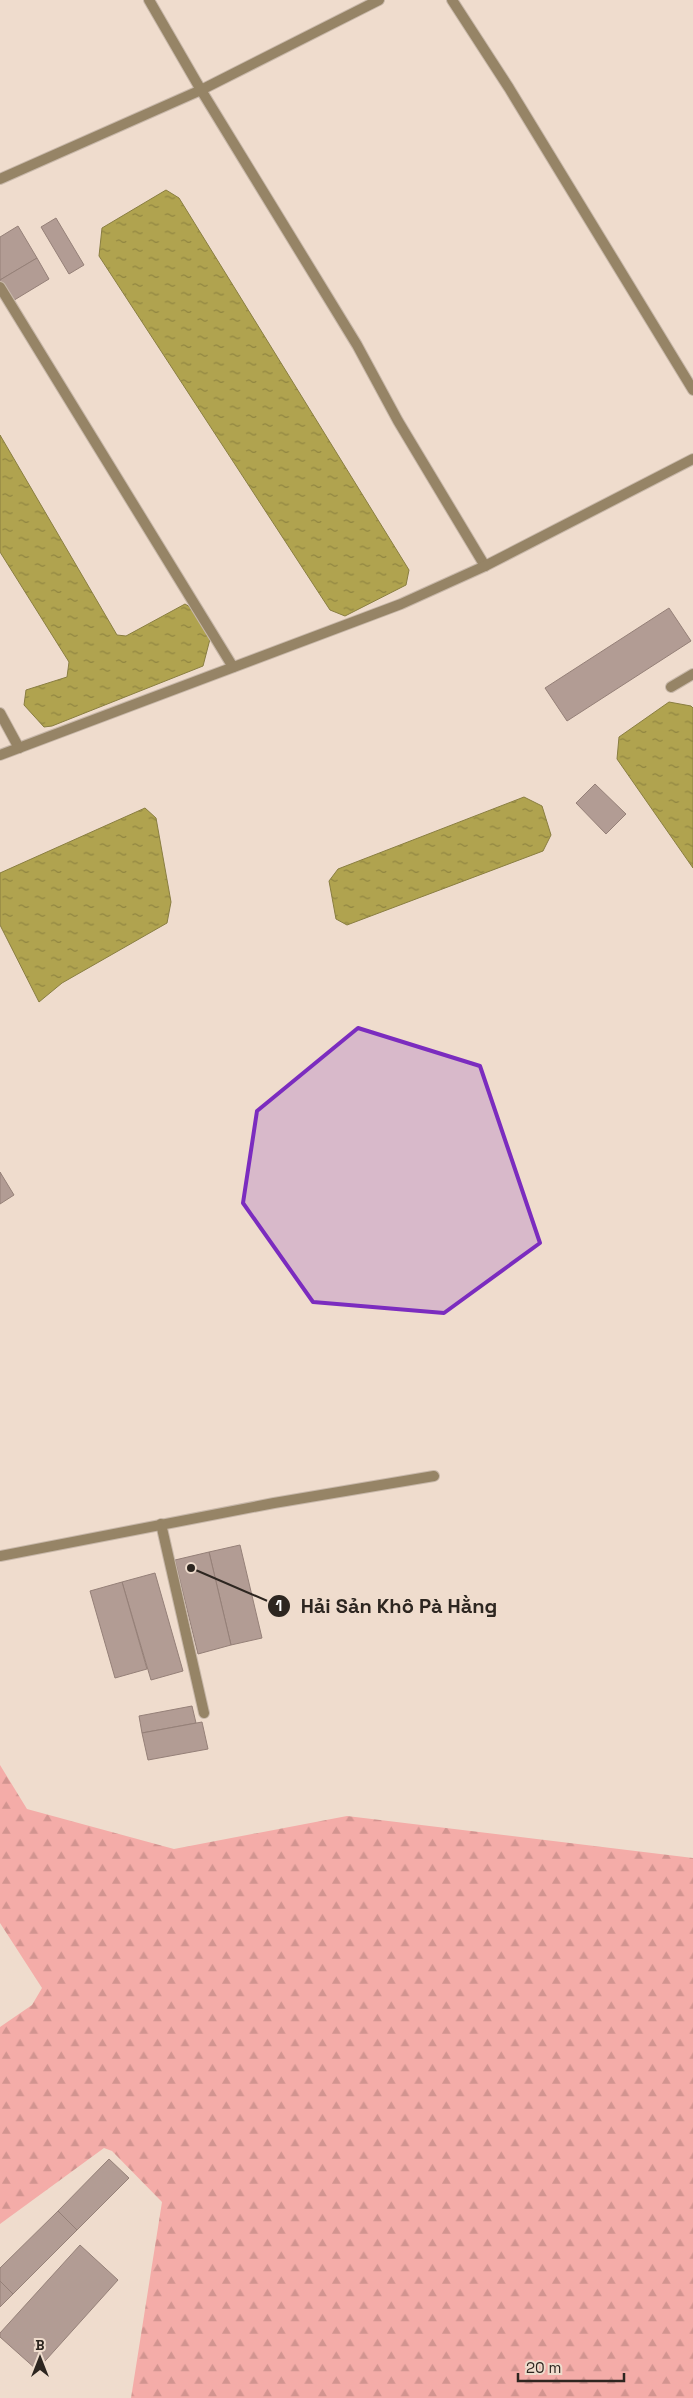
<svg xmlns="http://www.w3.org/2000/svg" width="693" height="2398" viewBox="0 0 693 2398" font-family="'Space Grotesk',sans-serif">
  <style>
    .forest { fill: url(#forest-firs) }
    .water { fill: url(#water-ripples); stroke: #897e41 }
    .building { fill: #b29c94; stroke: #958078 }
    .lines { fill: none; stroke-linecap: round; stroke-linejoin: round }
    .service-casing { stroke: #c8b8aa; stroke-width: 12 }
    .minor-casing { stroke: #c8b8aa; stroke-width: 12 }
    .service { stroke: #968466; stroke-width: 10 }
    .minor { stroke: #968466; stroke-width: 10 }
    .marked { fill: #7b2cbf; fill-opacity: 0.2; stroke: #7b2cbf; stroke-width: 4; stroke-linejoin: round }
    .leader { fill: none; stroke: #2d2620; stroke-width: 2 }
    .callout-dot { fill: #2d2620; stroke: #efdccd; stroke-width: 2 }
    .mark-label { font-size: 15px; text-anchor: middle; font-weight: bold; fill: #fff }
    .callout-label { font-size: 20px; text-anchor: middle; font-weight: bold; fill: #2d2620; stroke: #efdccd; stroke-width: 5; stroke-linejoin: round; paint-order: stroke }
  </style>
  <defs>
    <pattern id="forest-firs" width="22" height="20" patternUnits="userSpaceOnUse" patternTransform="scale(1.25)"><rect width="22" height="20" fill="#f4aca8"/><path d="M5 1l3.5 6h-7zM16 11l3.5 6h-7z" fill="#d29490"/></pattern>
    <pattern id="water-ripples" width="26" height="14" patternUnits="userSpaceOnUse" patternTransform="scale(1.25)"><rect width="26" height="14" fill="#b0a34f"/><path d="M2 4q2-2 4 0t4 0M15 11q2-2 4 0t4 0" fill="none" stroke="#908541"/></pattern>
  </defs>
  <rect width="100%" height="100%" fill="#efdccd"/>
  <!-- forest -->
  <path class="forest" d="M0 1765 27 1809 174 1849 347 1816 693 1858V2398H131L162 2202 112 2151 104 2148 0 2224V2027L32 2005 42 1988 0 1923Z"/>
  <!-- water -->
  <g class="water">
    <path d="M166 190 179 198 409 570 406 585 345 616 330 610 99 256 102 228Z"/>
    <path d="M0 435 117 635 126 636 185 604 190 607 210 639 203 666 52 726 44 727 24 705 26 690 67 677 69 662 0 552Z"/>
    <path d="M669 702 691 706 693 708V868L617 759 619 737Z"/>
    <path d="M524 797 542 806 551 835 543 851 347 925 336 919 329 881 338 869Z"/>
    <path d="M145 808 156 818 171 902 167 923 62 983 39 1002 0 925V873Z"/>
  </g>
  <!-- building -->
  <g class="building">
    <path d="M56 218 84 265 69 274 41 227Z"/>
    <path d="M18 226 37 258 0 280V237Z"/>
    <path d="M37 258 49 279 11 302 0 284V280Z"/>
    <path d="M669 608 691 641 567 721 545 688Z"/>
    <path d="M595 784 626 814 606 834 576 803Z"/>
    <path d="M0 1172 14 1195 0 1204Z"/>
    <path d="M240 1545 262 1638 231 1645 209 1552Z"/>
    <path d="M209 1552 231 1645 198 1654 175 1560Z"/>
    <path d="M155 1573 183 1671 151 1680 122 1582Z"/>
    <path d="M122 1582 147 1669 115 1678 90 1591Z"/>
    <path d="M192 1706 196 1723 142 1733 139 1716Z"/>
    <path d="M202 1722 208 1749 148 1760 142 1733Z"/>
    <path d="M109 2159 129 2178 77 2230 58 2211Z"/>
    <path d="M58 2211 77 2230 13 2294 0 2281V2268Z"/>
    <path d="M80 2245 118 2280 37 2370 0 2337V2333Z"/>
    <path d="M0 2281 13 2294 0 2307Z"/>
  </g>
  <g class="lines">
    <defs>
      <path id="service" d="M161 1524 204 1713"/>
      <g id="minor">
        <path d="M149 0 201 90 357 345 398 421 485 566"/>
        <path d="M452 0 509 88 693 390"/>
        <path d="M0 179 201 90 379 0"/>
        <path d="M0 287 233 667"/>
        <path d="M671 687 693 674"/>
        <path d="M0 713 19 748"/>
        <path d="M0 755 401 604 485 566 693 459"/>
        <path d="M0 1556 274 1503 434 1476"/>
      </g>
    </defs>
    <!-- service casing -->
    <use href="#service" class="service-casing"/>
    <!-- minor casing -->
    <use href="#minor" class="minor-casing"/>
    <!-- service -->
    <use href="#service" class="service"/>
    <!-- minor -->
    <use href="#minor" class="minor"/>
  </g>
  <!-- marked area -->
  <path class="marked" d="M358 1028 480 1066 540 1243 444 1313 313 1302 243 1203 257 1111Z"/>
  <!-- callouts -->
  <path class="leader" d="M191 1568L279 1606"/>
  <g class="callout-dot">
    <circle cx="191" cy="1568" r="5"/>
    <circle cx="279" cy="1606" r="12"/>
  </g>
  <g class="mark-label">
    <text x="279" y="1611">1</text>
  </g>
  <g class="callout-label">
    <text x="399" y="1613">Hải Sản Khô Pà Hằng</text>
  </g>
  <!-- north arrow -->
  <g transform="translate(40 2358)" stroke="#efdccd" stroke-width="4" paint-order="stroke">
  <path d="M0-4L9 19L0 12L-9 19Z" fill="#2d2620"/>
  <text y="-8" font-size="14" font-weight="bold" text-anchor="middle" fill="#2d2620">B</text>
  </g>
  <!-- scale -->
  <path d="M518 2373v8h106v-8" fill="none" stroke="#2d2620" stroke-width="2.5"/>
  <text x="526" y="2373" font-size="15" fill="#2d2620" stroke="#efdccd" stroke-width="4" paint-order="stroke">20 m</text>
</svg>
